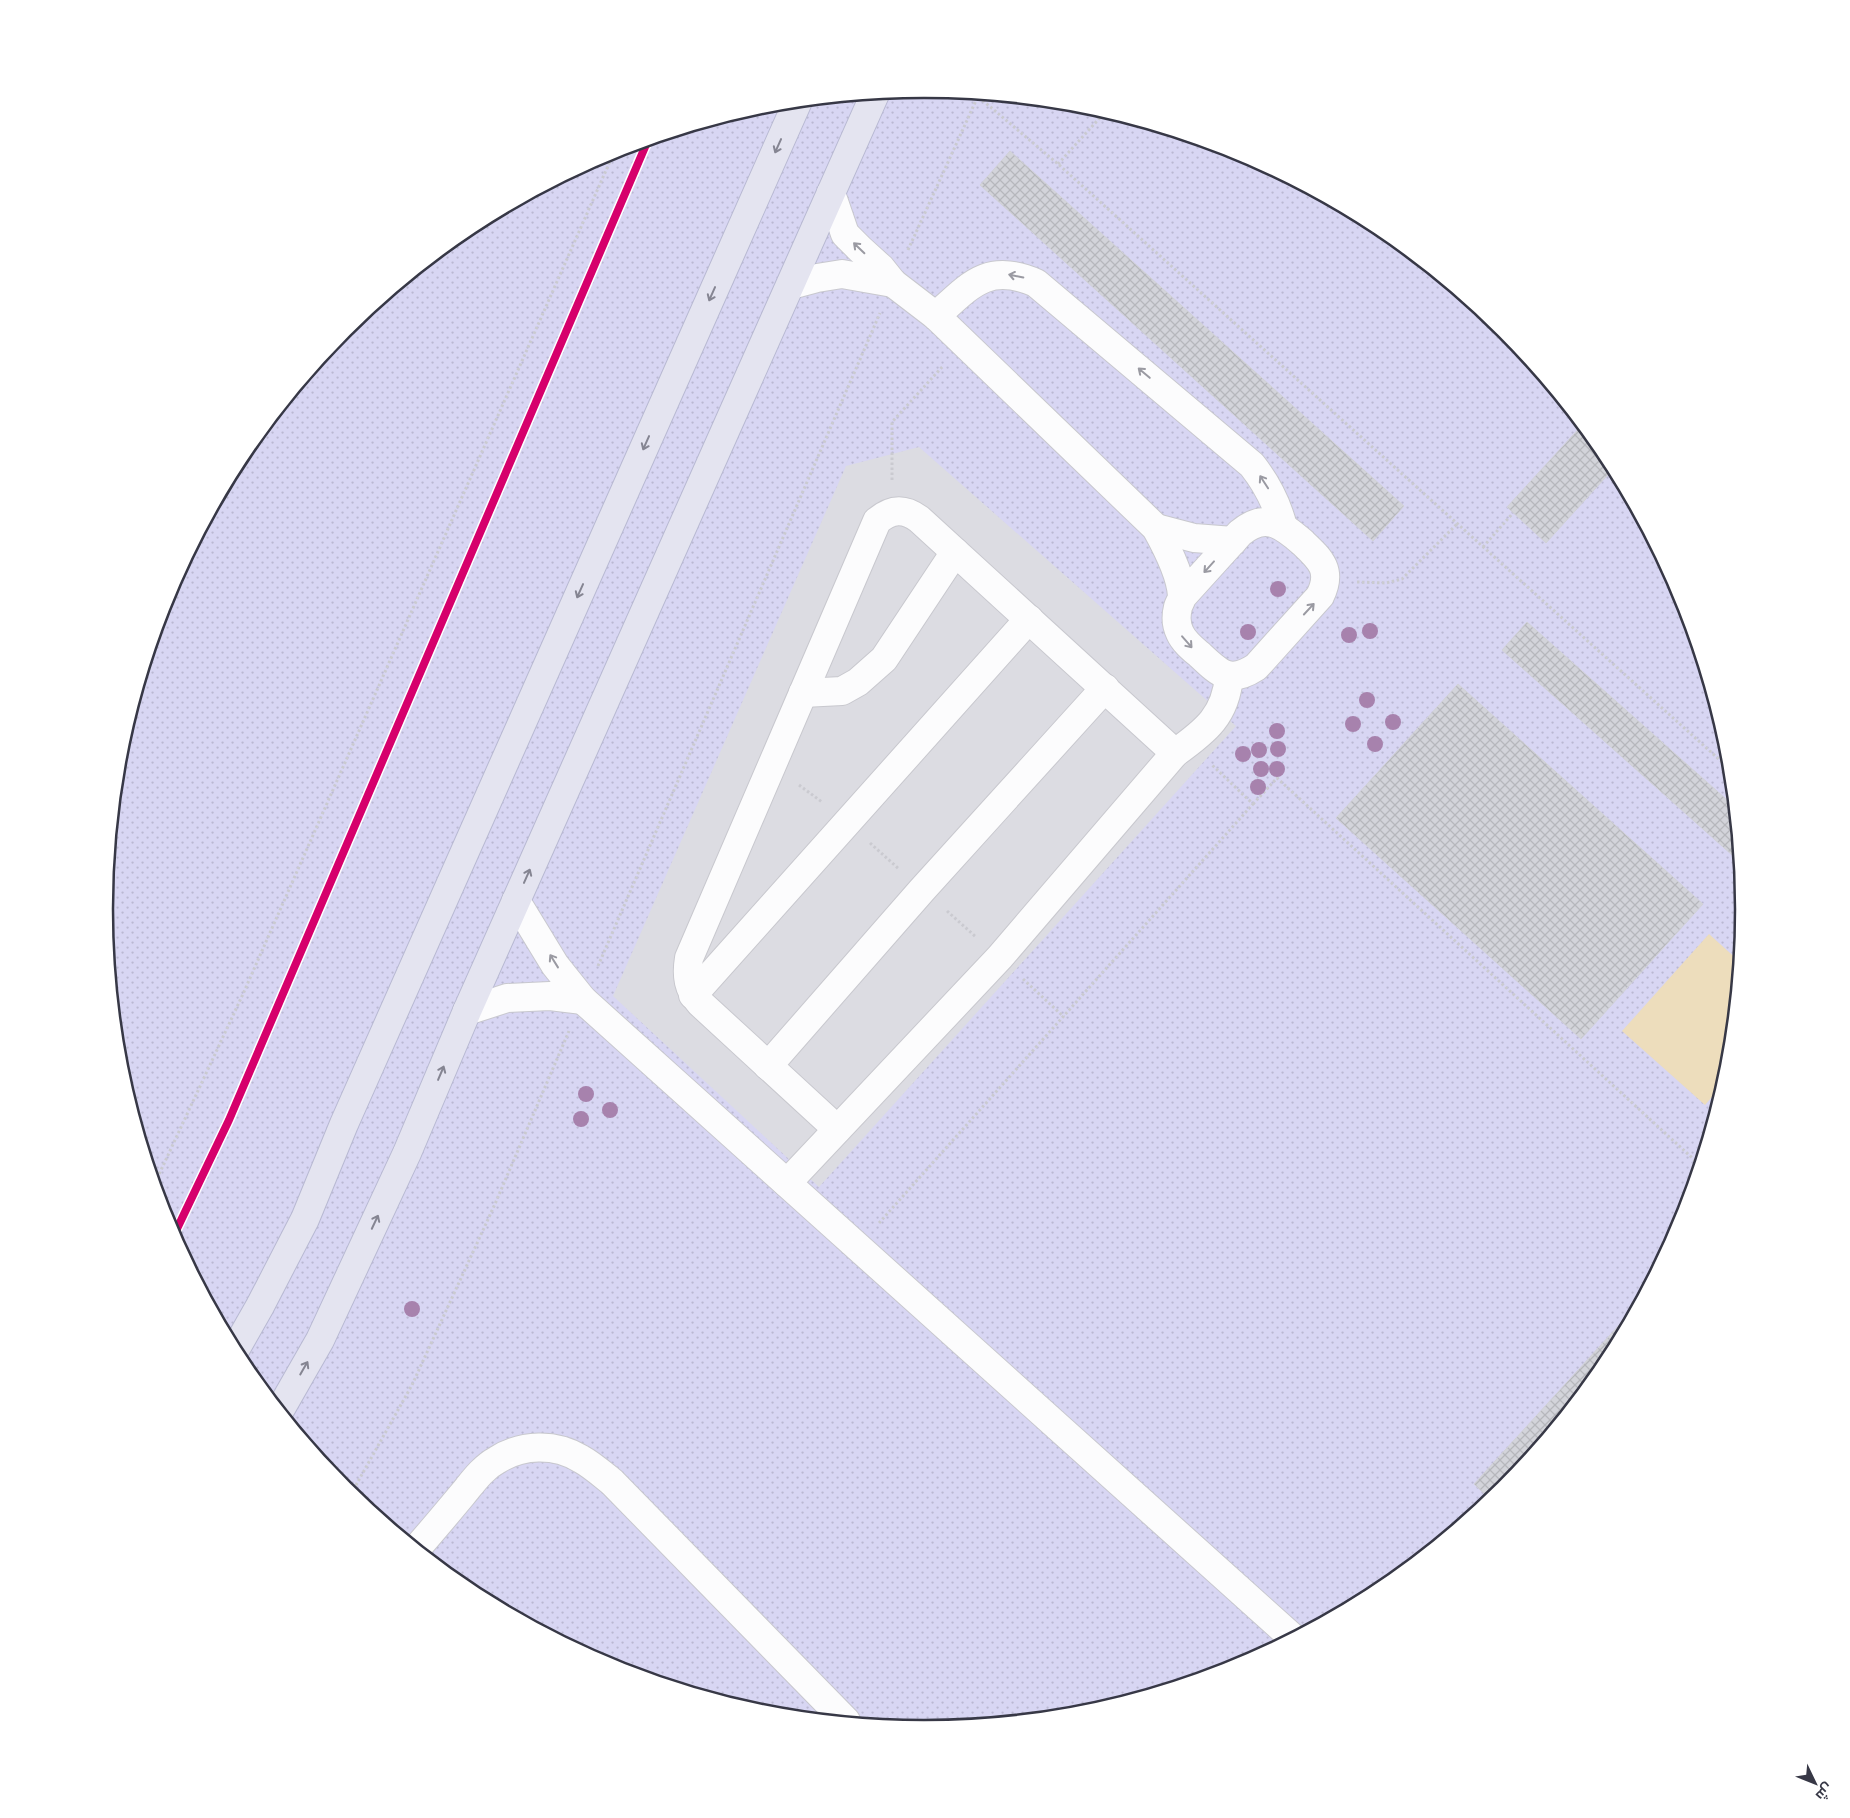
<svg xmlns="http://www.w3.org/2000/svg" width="1850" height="1818" viewBox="0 0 1850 1818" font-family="Figtree,Cairo,sans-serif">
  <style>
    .sand { fill: url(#sand-dots) }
    .parking { fill: #dcdce2 }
    .water { fill: #edddbc }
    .building { fill: url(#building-cross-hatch); stroke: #d1d1d8 }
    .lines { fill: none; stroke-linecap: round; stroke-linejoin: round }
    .minor-casing { stroke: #c8c8ce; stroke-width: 30 }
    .major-casing { stroke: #b8b9d2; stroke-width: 30 }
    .path { stroke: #cacad0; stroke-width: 3; stroke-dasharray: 2.5 2.5; stroke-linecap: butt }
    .minor { stroke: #fcfcfd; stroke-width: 28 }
    .major { stroke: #e4e4f0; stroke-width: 28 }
    .cycleway-casing { stroke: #fff; stroke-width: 11 }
    .cycleway { stroke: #d6006c; stroke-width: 8 }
    .tree { fill: #a782ad }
    .oneway { stroke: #858592 }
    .oneway2 { stroke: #9a9aa2 }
    .rim { fill: none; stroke: #373846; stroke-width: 2.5 }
  </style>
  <defs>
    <pattern id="sand-dots" width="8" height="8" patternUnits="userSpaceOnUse" patternTransform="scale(1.25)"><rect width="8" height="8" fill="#d8d6f3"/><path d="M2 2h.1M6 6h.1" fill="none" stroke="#bab8d2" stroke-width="1.8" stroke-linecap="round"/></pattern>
    <pattern id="building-cross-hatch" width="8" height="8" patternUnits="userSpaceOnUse" patternTransform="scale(1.25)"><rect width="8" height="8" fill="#d3d4da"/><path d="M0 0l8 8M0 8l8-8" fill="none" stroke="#b6b7bc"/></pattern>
  </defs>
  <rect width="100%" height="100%" fill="#ebebf0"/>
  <!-- sand -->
  <circle class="sand" cx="925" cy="909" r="818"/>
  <!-- parking -->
  <path class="parking" d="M919 447 1236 726 819 1187 613 996 846 466Z"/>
  <!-- water -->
  <path class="water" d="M1709 934 1740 962 1729 1069 1725 1082 1705 1105 1622 1031Z"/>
  <!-- building -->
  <g class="building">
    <path d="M1010 151 1404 506 1373 541 980 185Z"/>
    <path d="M1583 424 1607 454 1615 467 1546 543 1507 507Z"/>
    <path d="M1527 622 1735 807 1741 863 1502 650Z"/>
    <path d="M1458 684 1703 904 1581 1039 1336 818Z"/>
    <path d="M1641 1301 1607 1365 1505 1489 1491 1500 1474 1484Z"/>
  </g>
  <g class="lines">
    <defs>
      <g id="minor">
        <path d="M831 193 845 234 860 249 881 268 893 283 936 316 1156 528C1166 546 1181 576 1182 596 1182 600 1179 603 1178 607 1176 615 1176 625 1180 633 1184 642 1193 649 1200 655 1220 674 1230 684 1256 667L1320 596C1333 570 1320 559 1302 542 1281 524 1265 512 1240 533L1182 597"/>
        <path d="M791 285 817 278 842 274 893 283"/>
        <path d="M936 316C970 285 988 262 1036 283L1252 465C1267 484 1277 503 1283 527"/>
        <path d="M1156 528 1194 538 1233 541"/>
        <path d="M803 693 842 691 858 682 884 659 955 552"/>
        <path d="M516 901 555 965 583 1000 1293 1638"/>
        <path d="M693 995 1029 619"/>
        <path d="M467 1011 507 998 550 996 583 1000"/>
        <path d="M768 1066 922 890 1105 688"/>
        <path d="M837 1129 700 1003C688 989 686 976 689 958L877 521C891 509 904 508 919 519L1175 753"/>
        <path d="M787 1183 1000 957 1175 753C1206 731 1226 715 1229 676"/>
        <path d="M417 1548C432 1531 447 1513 462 1495 472 1483 482 1468 497 1460 522 1444 555 1443 581 1459 592 1465 602 1474 612 1482L846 1721"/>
      </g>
      <g id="major">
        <path d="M235 1350 260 1306 305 1219 344 1124 798 101"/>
        <path d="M280 1410 320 1340 407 1153 467 1011 875 94"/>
      </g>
    </defs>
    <!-- minor casing -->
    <use href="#minor" class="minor-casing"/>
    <!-- major casing -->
    <use href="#major" class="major-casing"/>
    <!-- path -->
    <g class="path">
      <path d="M975 94 1058 164 1732 771"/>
      <path d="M1058 164 1106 111"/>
      <path d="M908 250 979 94"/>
      <path d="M892 480V422L943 366"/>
      <path d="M1483 547 1513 513"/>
      <path d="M1357 582 1386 583 1402 579 1457 524"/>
      <path d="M799 785 822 802"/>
      <path d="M1253 804 1277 778 1700 1165"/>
      <path d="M870 843 899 869"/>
      <path d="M947 911 976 937"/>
      <path d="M598 966 880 313"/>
      <path d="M1023 979 1064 1017"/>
      <path d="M155 1183 243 994 615 150"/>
      <path d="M879 1223 1253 804 1212 765"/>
      <path d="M351 1494 412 1385 495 1204 569 1031"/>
    </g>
    <!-- minor -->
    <use href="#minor" class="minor"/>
    <!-- major -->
    <use href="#major" class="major"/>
    <defs>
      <path id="cycleway" d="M174 1235 229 1120 648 140"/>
    </defs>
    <!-- cycleway casing -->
    <use href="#cycleway" class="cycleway-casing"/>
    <!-- cycleway -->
    <use href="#cycleway" class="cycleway"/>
  </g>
  <!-- trees -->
  <g class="tree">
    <circle cx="1278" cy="589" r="8"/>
    <circle cx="1370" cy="631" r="8"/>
    <circle cx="1248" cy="632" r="8"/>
    <circle cx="1349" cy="635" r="8"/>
    <circle cx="1367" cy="700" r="8"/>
    <circle cx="1393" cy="722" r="8"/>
    <circle cx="1353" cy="724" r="8"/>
    <circle cx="1277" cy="731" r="8"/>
    <circle cx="1375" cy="744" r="8"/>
    <circle cx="1278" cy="749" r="8"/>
    <circle cx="1259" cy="750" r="8"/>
    <circle cx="1243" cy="754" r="8"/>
    <circle cx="1261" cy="769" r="8"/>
    <circle cx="1277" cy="769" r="8"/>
    <circle cx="1258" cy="787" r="8"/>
    <circle cx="586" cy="1094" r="8"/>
    <circle cx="610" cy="1110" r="8"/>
    <circle cx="581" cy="1119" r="8"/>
    <circle cx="412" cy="1309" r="8"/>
  </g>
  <!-- one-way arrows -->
  <defs><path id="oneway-shaft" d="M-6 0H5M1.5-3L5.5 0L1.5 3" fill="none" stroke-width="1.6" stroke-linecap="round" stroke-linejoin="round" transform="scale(1.25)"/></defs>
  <g class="oneway">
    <use href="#oneway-shaft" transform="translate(778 146) rotate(114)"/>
    <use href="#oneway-shaft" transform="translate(712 294) rotate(114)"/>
    <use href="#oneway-shaft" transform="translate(646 443) rotate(114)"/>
    <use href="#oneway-shaft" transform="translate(580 591) rotate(114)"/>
    <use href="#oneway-shaft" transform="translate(527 876) rotate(-66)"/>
    <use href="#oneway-shaft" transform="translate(441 1073) rotate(-67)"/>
    <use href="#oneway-shaft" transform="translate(375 1222) rotate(-65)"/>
    <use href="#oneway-shaft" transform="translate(304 1368) rotate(-60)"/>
  </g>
  <g class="oneway2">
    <use href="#oneway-shaft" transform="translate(859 248) rotate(-136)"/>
    <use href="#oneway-shaft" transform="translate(1016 276) rotate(-168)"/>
    <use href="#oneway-shaft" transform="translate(1144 373) rotate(-140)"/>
    <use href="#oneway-shaft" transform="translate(1264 482) rotate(-123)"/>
    <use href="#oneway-shaft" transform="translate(1209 567) rotate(132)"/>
    <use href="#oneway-shaft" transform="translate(1309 609) rotate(-47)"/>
    <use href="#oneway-shaft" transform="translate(1187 642) rotate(49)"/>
    <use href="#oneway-shaft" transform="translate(554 961) rotate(-122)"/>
  </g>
  <!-- crop -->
  <path d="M0 0H1850V1818H0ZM113 909a811 811 0 1 1 1622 0a811 811 0 1 1-1622 0Z" fill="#fff" fill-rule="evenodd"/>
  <path class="rim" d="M113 909a811 811 0 1 1 1622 0a811 811 0 1 1-1622 0Z"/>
  <!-- north arrow -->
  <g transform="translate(1815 1783) rotate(133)" stroke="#ffffff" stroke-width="4" paint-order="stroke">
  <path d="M0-4L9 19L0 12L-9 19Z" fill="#373846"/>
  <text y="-8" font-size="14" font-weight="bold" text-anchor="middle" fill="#373846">ش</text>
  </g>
</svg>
